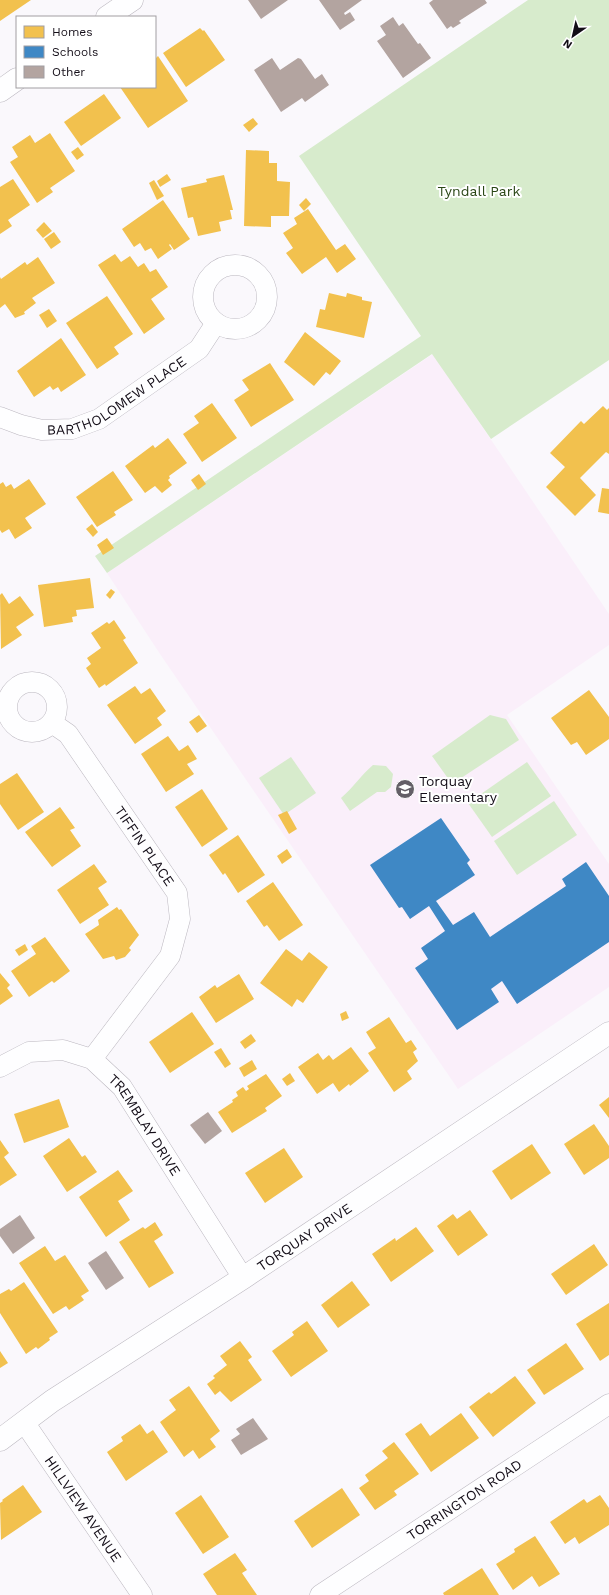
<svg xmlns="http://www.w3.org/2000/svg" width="609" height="1595" viewBox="0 0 609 1595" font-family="'Work Sans',sans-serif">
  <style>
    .education { fill: #faeffa }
    .green { fill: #d7ebcc }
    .homes { fill: #f2c14e }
    .schools { fill: #3f88c5 }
    .building { fill: #b3a4a0 }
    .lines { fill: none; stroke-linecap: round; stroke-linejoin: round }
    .minor-casing { stroke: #bcb8c0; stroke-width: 21 }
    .tertiary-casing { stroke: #bcb8c0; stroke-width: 23 }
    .minor { stroke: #fefeff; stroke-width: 20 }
    .tertiary { stroke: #fefeff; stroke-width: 22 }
    .labels { text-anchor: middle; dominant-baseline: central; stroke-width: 4; stroke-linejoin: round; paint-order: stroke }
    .park-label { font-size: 14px; fill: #2a4616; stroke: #fff }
    .street-label { font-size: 14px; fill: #130d17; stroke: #fff }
    .poi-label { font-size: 14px; fill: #130d17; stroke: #fff; text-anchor: start }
  </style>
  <rect width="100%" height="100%" fill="#faf8fc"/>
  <!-- education -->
  <path class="education" d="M433 354 609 614V645L507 715 609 864V987L458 1089 160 654 107 573Z"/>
  <!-- green -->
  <g class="green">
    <path d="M528 0H609V360L491 439 432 354 107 573 95 556 421 336 299 156Z"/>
    <path d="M490 715 506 719 519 740 452 784 432 756Z"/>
    <path d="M291 757 316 793 284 815 259 778Z"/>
    <path d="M527 762 551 796 492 837 468 803Z"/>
    <path d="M373 765 386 766 393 774 391 787 385 792H377L350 811 341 798C353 788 361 775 373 765Z"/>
    <path d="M554 801 577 835 517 875 494 841Z"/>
  </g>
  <!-- homes -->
  <g class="homes">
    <path d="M0 0H31L0 21Z"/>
    <path d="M200 28 203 31 204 30 225 60 186 87 163 53Z"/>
    <path d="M158 56 188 101 148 128 120 87H155V59Z"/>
    <path d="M104 94 121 118 81 146 64 122Z"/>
    <path d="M253 118 258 124 249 132 243 125Z"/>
    <path d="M50 133 75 171 50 188 53 192 37 203 10 162 18 157 12 147 30 135 35 143Z"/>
    <path d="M78 147 84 155 77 160 71 152Z"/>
    <path d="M246 150 269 151V163H277V181L290 182 289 216H271V227L244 226Z"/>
    <path d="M167 174 171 180 160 187 157 181Z"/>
    <path d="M224 175 233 210H230L232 219 219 222 221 231 198 236 193 217 188 218 181 188 207 182 206 179Z"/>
    <path d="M13 179 30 205 8 220 12 226 0 234V187Z"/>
    <path d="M154 180 164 196 157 200 149 183Z"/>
    <path d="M306 198 311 204 304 211 299 205Z"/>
    <path d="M163 200 190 239 174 250 170 244 169 245 172 249 158 259 151 248 145 251 140 243 134 247 122 229Z"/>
    <path d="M308 209 336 250 345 244 356 259 337 273 326 257 302 274 286 253 293 248 283 233 297 224 294 218Z"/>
    <path d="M44 222 52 231 43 238 36 230Z"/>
    <path d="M54 232 61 242 51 249 44 239Z"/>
    <path d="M115 254 121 262 130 256 138 267 144 263 150 272 156 269 168 287 151 299 165 319 144 334 98 265Z"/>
    <path d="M38 257 55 283 32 298 36 303 24 312 25 314 15 318 5 304 0 308V277L1 279 25 262 27 265Z"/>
    <path d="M329 293 346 297 347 293 362 297V300L372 302 364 338 316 327 320 309 325 310Z"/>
    <path d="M107 296 133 334 114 347 119 354 97 369 66 323Z"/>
    <path d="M49 309 57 321 47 328 39 315Z"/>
    <path d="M305 332 341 361 330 375 326 372 314 386 284 362Z"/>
    <path d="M61 338 86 375 61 392 58 387 53 390 50 386 34 397 17 371Z"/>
    <path d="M270 363 294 400 251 427 234 400 249 390 242 380Z"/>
    <path d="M212 403 237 438 202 462 183 434 199 423 194 416Z"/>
    <path d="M603 406 607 410 609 408V454L606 452 580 478 596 495 575 516 546 487 565 467 550 453 581 421 584 424Z"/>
    <path d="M168 438 187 463 169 476 170 478 168 480 172 485 162 493 155 486 145 493 125 466 153 445 155 448Z"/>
    <path d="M113 471 133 500 114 512 116 515 97 527 76 497Z"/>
    <path d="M199 474 206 484 198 490 191 480Z"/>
    <path d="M29 479 46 504 25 518 32 528 15 539 9 529 2 533 0 530V484L3 482 6 487 11 484 14 489Z"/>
    <path d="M602 488 609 489V514L598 512Z"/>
    <path d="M92 524 98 532 93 537 86 529Z"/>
    <path d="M107 538 114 548 103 555 97 545Z"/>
    <path d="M90 578 94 608 76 610 77 616 72 617 73 622 44 627 38 585Z"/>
    <path d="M111 589 115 592 110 599 106 595Z"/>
    <path d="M2 593 9 604 20 596 34 615 16 627 22 635 1 649 0 595Z"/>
    <path d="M114 620 126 638 123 640 138 663 106 686 105 684 99 688 86 668 91 664 87 658 101 648 91 633 107 622 109 624Z"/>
    <path d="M135 686 141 694 150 688 166 711 157 718 162 725 135 744 107 705Z"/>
    <path d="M589 690 609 717V739L586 755 577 742 571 745 551 718Z"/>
    <path d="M199 715 207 726 197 733 189 722Z"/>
    <path d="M168 736 179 751 188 745 197 759 187 764 194 774 166 792 141 754Z"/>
    <path d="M17 773 44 812 18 830 0 804V784Z"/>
    <path d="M202 789 228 829 202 847 175 807Z"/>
    <path d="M60 807 75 828 70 830 81 846 52 867 25 832Z"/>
    <path d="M287 811 297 829 289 834 278 815Z"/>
    <path d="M238 835 265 875 238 893 225 873 223 875 209 855Z"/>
    <path d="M287 849 292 857 282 864 277 856Z"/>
    <path d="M94 864 107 882 98 888 109 905 80 924 57 890Z"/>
    <path d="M273 882 303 925 279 941 267 925 264 927 246 901Z"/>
    <path d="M117 907 119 910 121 909 139 935 129 948 131 950 125 957 116 960 114 956 103 959 85 934 99 925 98 920Z"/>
    <path d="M45 937 70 971 54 983 52 981 29 997 11 971 36 954 31 946Z"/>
    <path d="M25 944 28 950 19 956 15 950Z"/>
    <path d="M286 949 302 961 309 952 328 967 303 1003 297 999 292 1007 260 983Z"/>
    <path d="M0 973 10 985 7 988 13 996 0 1005Z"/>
    <path d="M239 974 254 999 216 1023 199 997 215 985 217 988Z"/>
    <path d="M346 1011 349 1018 342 1021 340 1014Z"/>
    <path d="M192 1012 214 1044 170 1073 149 1042Z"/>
    <path d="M389 1017 406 1043 411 1040 417 1049 413 1052 418 1061 407 1071 412 1079 394 1092 368 1053 376 1048 366 1032Z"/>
    <path d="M251 1034 256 1041 245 1049 240 1042Z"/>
    <path d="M351 1047 369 1071 350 1086 349 1084 339 1092 333 1083 317 1094 298 1067 318 1053 323 1060 329 1055 333 1060Z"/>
    <path d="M221 1048 231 1064 225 1068 214 1052Z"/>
    <path d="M252 1060 257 1069 244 1077 239 1068Z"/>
    <path d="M290 1073 295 1081 287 1086 282 1079Z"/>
    <path d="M266 1074 282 1096 265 1108 267 1111 232 1133 218 1112 233 1102 232 1100 238 1096 236 1092 243 1087 246 1091 249 1089 247 1086Z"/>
    <path d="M609 1097V1118L599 1105Z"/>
    <path d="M59 1099 69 1127 24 1143 14 1114Z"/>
    <path d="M594 1124 609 1146V1158L584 1175 564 1144Z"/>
    <path d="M69 1138 82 1157 85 1155 97 1172 67 1192 43 1156Z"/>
    <path d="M0 1140 9 1153 4 1157 17 1175 0 1186Z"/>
    <path d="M532 1144 551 1173 511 1200 492 1171Z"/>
    <path d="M284 1148 303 1177 265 1203 245 1173Z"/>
    <path d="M118 1170 133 1191 118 1201 130 1220 106 1237 79 1197Z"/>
    <path d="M470 1210 488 1235 458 1256 437 1226 453 1214 457 1219Z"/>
    <path d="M155 1222 163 1235 154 1241 174 1273 149 1288 119 1242 143 1227 145 1229Z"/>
    <path d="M416 1227 434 1251 391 1282 372 1254 395 1238 396 1241Z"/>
    <path d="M594 1244 608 1265 566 1295 551 1274Z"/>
    <path d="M45 1246 55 1261 65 1255 89 1291 81 1296 84 1300 69 1310 66 1306 53 1314 19 1263Z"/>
    <path d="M352 1281 370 1305 338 1328 321 1305Z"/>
    <path d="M24 1282 58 1332 49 1338 50 1340 38 1349 36 1347 26 1354 0 1313V1294L9 1289 11 1291Z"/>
    <path d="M609 1303V1355L600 1361 576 1324Z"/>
    <path d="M307 1321 328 1351 291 1377 272 1351 294 1335 292 1332Z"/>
    <path d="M240 1341 252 1357 248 1360 262 1380 231 1402 220 1391 215 1395 207 1384 215 1378 213 1376 227 1365 220 1356Z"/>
    <path d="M566 1343 584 1369 544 1395 527 1370Z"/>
    <path d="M0 1351 8 1363 0 1368Z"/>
    <path d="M515 1376 536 1403 493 1437 469 1407 489 1392 491 1394Z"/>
    <path d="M189 1386 220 1431 210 1439 216 1447 199 1459 193 1450 184 1457 160 1422 176 1410 169 1400Z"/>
    <path d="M461 1413 479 1438 431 1472 405 1434 421 1423 430 1436Z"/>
    <path d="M140 1424 147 1434 153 1430 168 1452 126 1481 107 1452 123 1441 121 1437Z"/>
    <path d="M394 1442 419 1474 394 1491 397 1495 375 1510 359 1488 369 1481 365 1475 388 1458 382 1451Z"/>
    <path d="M23 1485 42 1512 1 1540 0 1503 3 1501 2 1500Z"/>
    <path d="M342 1488 360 1515 312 1548 294 1521Z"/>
    <path d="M201 1495 229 1537 203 1554 175 1513Z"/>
    <path d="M600 1495 609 1508V1525L579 1544 575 1537 565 1544 550 1522 584 1499 587 1503Z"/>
    <path d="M535 1536 560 1574 539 1587 532 1576 513 1590 496 1564 515 1552 514 1549Z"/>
    <path d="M235 1553 247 1570 242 1573 257 1595H217L203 1574Z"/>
    <path d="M482 1568 499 1595H444L443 1593Z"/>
  </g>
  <!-- schools -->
  <path class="schools" d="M441 818 470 860 467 863 475 875 436 901 453 925 474 912 490 937 566 886 562 879 586 862 609 896V942L517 1004 502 981 491 989 499 1002 457 1030 415 968 428 959 421 948 445 931 429 906 410 919 402 907 399 908 370 865Z"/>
  <!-- building -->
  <g class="building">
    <path d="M248 0H288L261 19Z"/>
    <path d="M319 0H362L344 13 345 15 350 12 355 20 340 30Z"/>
    <path d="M433 0H485L487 3 459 21 461 23 453 28 451 26 447 29 429 3Z"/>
    <path d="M393 17 399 26 403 23 418 44 420 43 431 58 403 78 377 41 386 35 380 26Z"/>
    <path d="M272 58 280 70 298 58 301 59 315 79 322 74 329 85 305 102 302 98 281 112 254 70Z"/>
    <path d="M208 1112 222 1131 205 1144 190 1125Z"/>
    <path d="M20 1215 35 1238 13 1254 0 1236V1229Z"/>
    <path d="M106 1251 124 1278 106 1290 88 1263Z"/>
    <path d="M253 1418 268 1439 241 1455 231 1440 240 1434 236 1429Z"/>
  </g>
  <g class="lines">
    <defs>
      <g id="minor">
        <circle cx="235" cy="297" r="32"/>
        <path id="s1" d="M0 417 21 425 42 430 72 429 99 419 199 349 216 323"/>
        <circle cx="32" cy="707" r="25"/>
        <path id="s2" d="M52 723 68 734 177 893 180 919 170 956 92 1059"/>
        <path id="s3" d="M0 1067 29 1052 63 1050 92 1059 122 1087 243 1278"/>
        <path id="s4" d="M24 1422 142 1595"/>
        <path id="s5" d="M320 1595 609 1404"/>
      </g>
      <g id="tertiary">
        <path d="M107 17 132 0"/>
        <path d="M0 91 17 79"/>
        <path id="s6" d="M0 1440 52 1401 243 1278 609 1033"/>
      </g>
    </defs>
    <!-- minor casing -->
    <use href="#minor" class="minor-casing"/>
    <!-- tertiary casing -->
    <use href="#tertiary" class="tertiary-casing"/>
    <!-- minor -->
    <use href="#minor" class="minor"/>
    <!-- tertiary -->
    <use href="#tertiary" class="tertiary"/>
  </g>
  <!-- icons -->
  <defs>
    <symbol id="school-disc" viewBox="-11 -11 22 22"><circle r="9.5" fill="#645f67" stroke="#fff"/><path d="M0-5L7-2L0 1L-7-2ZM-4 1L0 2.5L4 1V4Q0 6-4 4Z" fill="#fff"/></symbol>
  </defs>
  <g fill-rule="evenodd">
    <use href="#school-disc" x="394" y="778" width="22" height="22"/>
  </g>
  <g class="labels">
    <!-- park labels -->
    <g class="park-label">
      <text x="479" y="191">Tyndall Park</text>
    </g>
    <!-- street labels -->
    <g class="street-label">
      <text stroke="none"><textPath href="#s1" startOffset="128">BARTHOLOMEW PLACE</textPath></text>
      <text stroke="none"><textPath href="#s2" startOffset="155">TIFFIN PLACE</textPath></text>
      <text stroke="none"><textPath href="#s3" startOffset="182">TREMBLAY DRIVE</textPath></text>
      <text stroke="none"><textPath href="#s6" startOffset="366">TORQUAY DRIVE</textPath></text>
      <text stroke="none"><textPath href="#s5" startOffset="173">TORRINGTON ROAD</textPath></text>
      <text stroke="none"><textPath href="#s4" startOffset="105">HILLVIEW AVENUE</textPath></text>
    </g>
    <!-- poi labels -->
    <g class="poi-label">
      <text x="419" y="781">Torquay<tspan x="419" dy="16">Elementary</tspan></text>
    </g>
  </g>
  <!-- legend -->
  <rect x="16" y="16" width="140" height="72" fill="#ffffff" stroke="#a19ea2"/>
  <rect x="24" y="26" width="20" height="12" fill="#f2c14e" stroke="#a19ea2"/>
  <text x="52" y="36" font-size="12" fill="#130d17">Homes</text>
  <rect x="24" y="46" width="20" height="12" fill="#3f88c5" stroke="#a19ea2"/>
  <text x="52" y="56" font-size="12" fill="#130d17">Schools</text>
  <rect x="24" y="66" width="20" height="12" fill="#b3a4a0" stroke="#a19ea2"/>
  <text x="52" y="76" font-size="12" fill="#130d17">Other</text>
  <!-- north arrow -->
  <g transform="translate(573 36) rotate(214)" stroke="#ffffff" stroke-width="3" paint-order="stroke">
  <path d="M0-3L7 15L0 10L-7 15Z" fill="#130d17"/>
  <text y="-6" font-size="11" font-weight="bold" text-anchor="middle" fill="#130d17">N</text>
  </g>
</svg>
